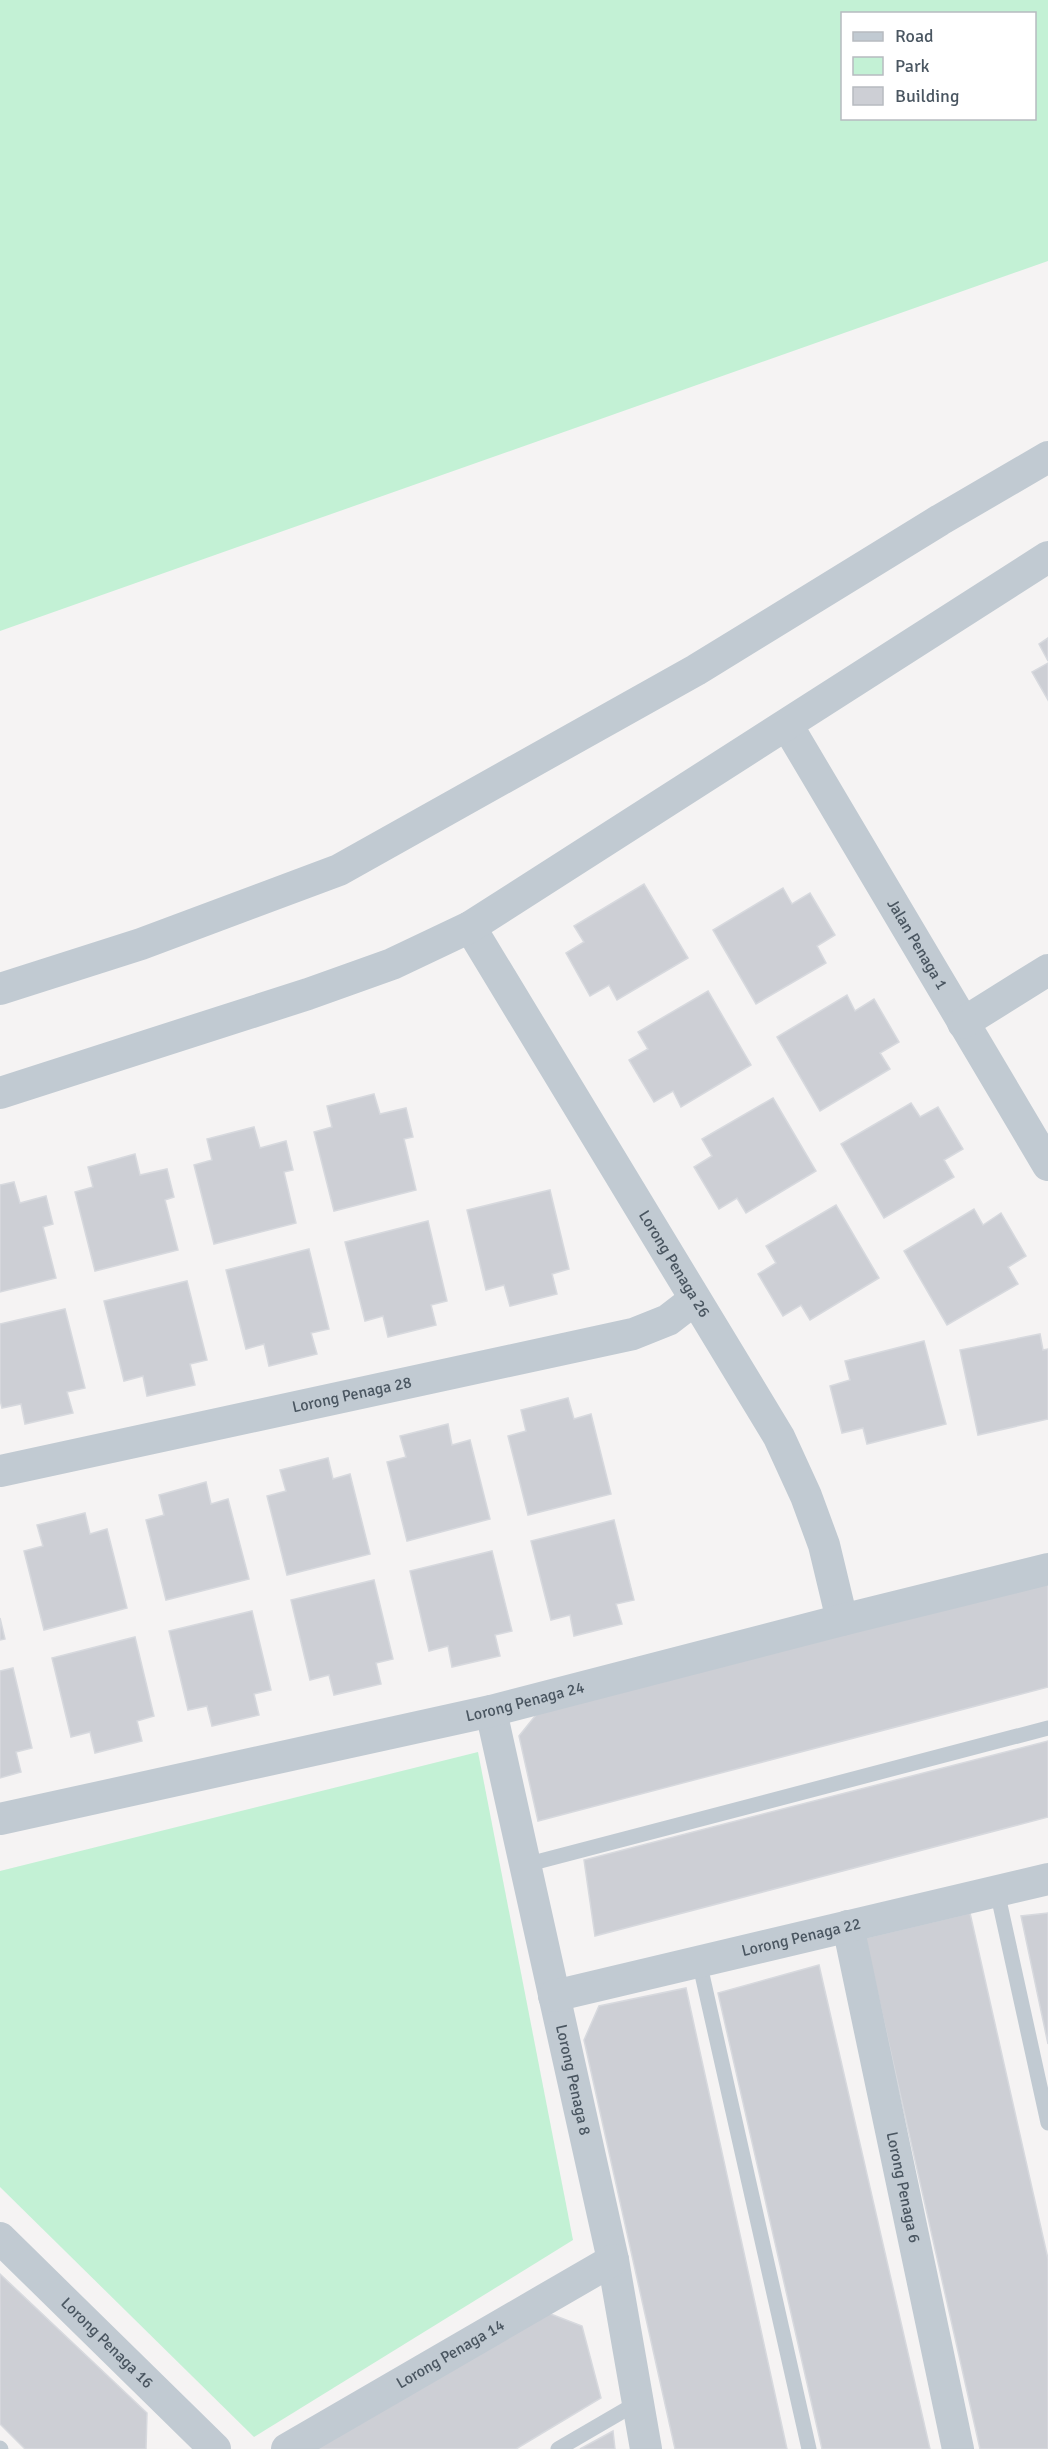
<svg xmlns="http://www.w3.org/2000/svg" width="1048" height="2449" viewBox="0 0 1048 2449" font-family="Signika,sans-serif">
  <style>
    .green { fill: #c3f1d5; fill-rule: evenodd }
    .building { fill: #cdcfd5; stroke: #d7d9de; stroke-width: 1.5 }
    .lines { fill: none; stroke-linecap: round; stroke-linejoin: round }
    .service { stroke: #c1cad2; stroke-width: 15 }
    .minor { stroke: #c1cad2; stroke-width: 32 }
    .labels { text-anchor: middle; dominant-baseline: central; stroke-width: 6; stroke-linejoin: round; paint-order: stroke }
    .street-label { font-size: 16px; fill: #4a5661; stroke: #fff }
  </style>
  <rect width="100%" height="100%" fill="#f5f3f3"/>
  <!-- green -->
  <g class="green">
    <path d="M0 0H1048V261L0 631ZM842 14H1034V118H842Z"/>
    <path d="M478 1752 573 2240 254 2437 0 2187V1871Z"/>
  </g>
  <!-- building -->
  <g class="building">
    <path d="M1048 638V661L1039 644Z"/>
    <path d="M1048 663V700L1032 672Z"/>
    <path d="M644 884 688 958 617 1000 609 985 590 996 566 953 584 942 574 926Z"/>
    <path d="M783 888 792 904 810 893 835 935 817 946 826 963 756 1004 713 930Z"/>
    <path d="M708 991 751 1065 681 1107 673 1091 654 1102 629 1060 648 1049 638 1032Z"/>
    <path d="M847 995 855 1011 874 999 899 1042 880 1053 890 1069 820 1111 777 1037Z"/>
    <path d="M374 1094 380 1114 406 1108 413 1137 404 1139 416 1190 334 1211 314 1132 332 1127 327 1106Z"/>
    <path d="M773 1098 816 1171 746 1213 737 1198 719 1209 694 1167 712 1156 702 1139Z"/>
    <path d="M911 1103 920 1117 938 1107 963 1149 944 1160 954 1177 884 1218 841 1144Z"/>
    <path d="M254 1127 260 1148 286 1141 293 1170 284 1172 296 1223 214 1244 194 1165 212 1160 207 1139Z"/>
    <path d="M135 1154 140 1175 167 1169 174 1197 165 1200 178 1250 95 1271 75 1192 93 1187 88 1167Z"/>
    <path d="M14 1182 20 1203 46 1196 53 1224 43 1227 56 1278 0 1292V1185Z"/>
    <path d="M550 1190 569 1269 552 1274 557 1294 510 1306 504 1285 486 1290 467 1210Z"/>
    <path d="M836 1205 879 1278 810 1320 801 1305 783 1316 758 1274 776 1263 766 1246Z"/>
    <path d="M974 1209 983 1225 1001 1213 1026 1256 1008 1267 1018 1284 947 1325 904 1251Z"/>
    <path d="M428 1221 447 1301 431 1305 436 1325 388 1337 383 1316 365 1321 345 1242Z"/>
    <path d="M309 1249 329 1329 311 1333 317 1354 269 1366 264 1344 246 1349 226 1270Z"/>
    <path d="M187 1281 207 1360 190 1364 195 1385 147 1396 143 1376 124 1381 104 1301Z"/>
    <path d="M65 1309 85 1388 67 1392 73 1413 25 1424 21 1404 2 1408 0 1400V1324Z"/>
    <path d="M1040 1334 1043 1350 1048 1349V1419L978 1435 960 1350Z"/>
    <path d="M924 1341 946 1424 867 1444 863 1428 842 1433 830 1386 850 1380 845 1361Z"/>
    <path d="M568 1398 574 1419 591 1414 611 1494 528 1515 508 1436 526 1431 521 1410Z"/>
    <path d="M448 1424 452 1445 470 1440 490 1519 407 1541 387 1462 406 1457 400 1436Z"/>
    <path d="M328 1458 333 1479 350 1474 370 1554 287 1575 267 1496 286 1491 280 1470Z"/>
    <path d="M206 1482 211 1504 228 1499 249 1579 166 1600 146 1520 164 1515 159 1495Z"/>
    <path d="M85 1513 90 1534 107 1529 127 1608 44 1630 24 1551 43 1546 37 1525Z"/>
    <path d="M614 1520 634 1600 616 1604 622 1624 574 1636 570 1615 551 1620 531 1541Z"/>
    <path d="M492 1551 512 1631 495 1635 500 1656 452 1667 448 1646 429 1651 410 1571Z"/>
    <path d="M374 1580 393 1659 376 1663 381 1684 334 1695 329 1675 310 1680 291 1600Z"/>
    <path d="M1048 1583V1687L538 1821 519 1736 540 1710Z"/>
    <path d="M252 1611 271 1690 254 1694 259 1715 212 1726 207 1706 188 1710 169 1631Z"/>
    <path d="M0 1618 5 1639 0 1640Z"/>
    <path d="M135 1637 154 1716 137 1721 142 1741 95 1753 90 1732 71 1737 52 1658Z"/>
    <path d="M13 1668 32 1748 16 1752 21 1772 0 1778V1671Z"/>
    <path d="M1048 1741V1817L595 1936 584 1860Z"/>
    <path d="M970 1913 1048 2259V2449H980L865 1938Z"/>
    <path d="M1048 1913V2044L1021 1916Z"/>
    <path d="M819 1965 930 2449H822L718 1993Z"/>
    <path d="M686 1988 787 2449H675L584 2040 599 2006Z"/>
    <path d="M0 2274 147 2413 146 2449H25L0 2424Z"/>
    <path d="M548 2313 582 2326 601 2398 516 2449H309Z"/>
    <path d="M613 2431 615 2449H580Z"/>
  </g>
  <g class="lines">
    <!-- service -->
    <g class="service">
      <path d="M525 1865 1048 1728"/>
      <path d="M997 1891 1048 2123"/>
      <path d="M699 1961 809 2449"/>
      <path d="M0 2448 1 2449"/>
      <path d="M558 2449 637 2403"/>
    </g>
    <!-- minor -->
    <g class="minor">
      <path id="s1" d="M787 725 1048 1165"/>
      <path id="s2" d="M470 927 779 1437 806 1496 824 1545 842 1620"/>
      <path d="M0 989 141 944 339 870 696 670 940 520 1048 457"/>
      <path d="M963 1023 1048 970"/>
      <path d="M0 1093 308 994 392 964 470 927 1048 557"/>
      <path id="s3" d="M0 1471 633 1334 668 1320 694 1300"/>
      <path id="s4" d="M491 1711 613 2260 646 2449"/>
      <path id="s5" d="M0 1819 491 1711 842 1620 1048 1569"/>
      <path id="s6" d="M848 1926 958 2449"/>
      <path id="s7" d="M554 1996 1048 1879"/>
      <path id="s8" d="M0 2238 215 2449"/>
      <path id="s9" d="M287 2449 613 2260"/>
    </g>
  </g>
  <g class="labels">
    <!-- street labels -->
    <g class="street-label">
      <text stroke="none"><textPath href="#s1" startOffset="255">Jalan Penaga 1</textPath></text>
      <text stroke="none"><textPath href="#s2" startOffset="394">Lorong Penaga 26</textPath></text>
      <text stroke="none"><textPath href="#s3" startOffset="360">Lorong Penaga 28</textPath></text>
      <text stroke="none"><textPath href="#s5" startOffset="538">Lorong Penaga 24</textPath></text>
      <text stroke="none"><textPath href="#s7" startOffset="254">Lorong Penaga 22</textPath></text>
      <text stroke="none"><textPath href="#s4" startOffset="378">Lorong Penaga 8</textPath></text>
      <text stroke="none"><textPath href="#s6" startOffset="267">Lorong Penaga 6</textPath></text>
      <text stroke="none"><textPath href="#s8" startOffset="150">Lorong Penaga 16</textPath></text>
      <text stroke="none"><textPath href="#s9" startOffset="189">Lorong Penaga 14</textPath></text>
    </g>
  </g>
  <!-- legend -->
  <rect x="841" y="12" width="195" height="108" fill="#ffffff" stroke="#b7bbc0" stroke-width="1.5"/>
  <rect x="853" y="32" width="30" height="9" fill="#c1cad2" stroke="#b7bbc0" stroke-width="1.5"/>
  <text x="895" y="42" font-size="18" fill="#4a5661">Road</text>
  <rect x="853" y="57" width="30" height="18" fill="#c3f1d5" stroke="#b7bbc0" stroke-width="1.5"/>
  <text x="895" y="72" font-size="18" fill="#4a5661">Park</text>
  <rect x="853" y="87" width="30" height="18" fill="#cdcfd5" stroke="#b7bbc0" stroke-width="1.5"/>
  <text x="895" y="102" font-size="18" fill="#4a5661">Building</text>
</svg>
